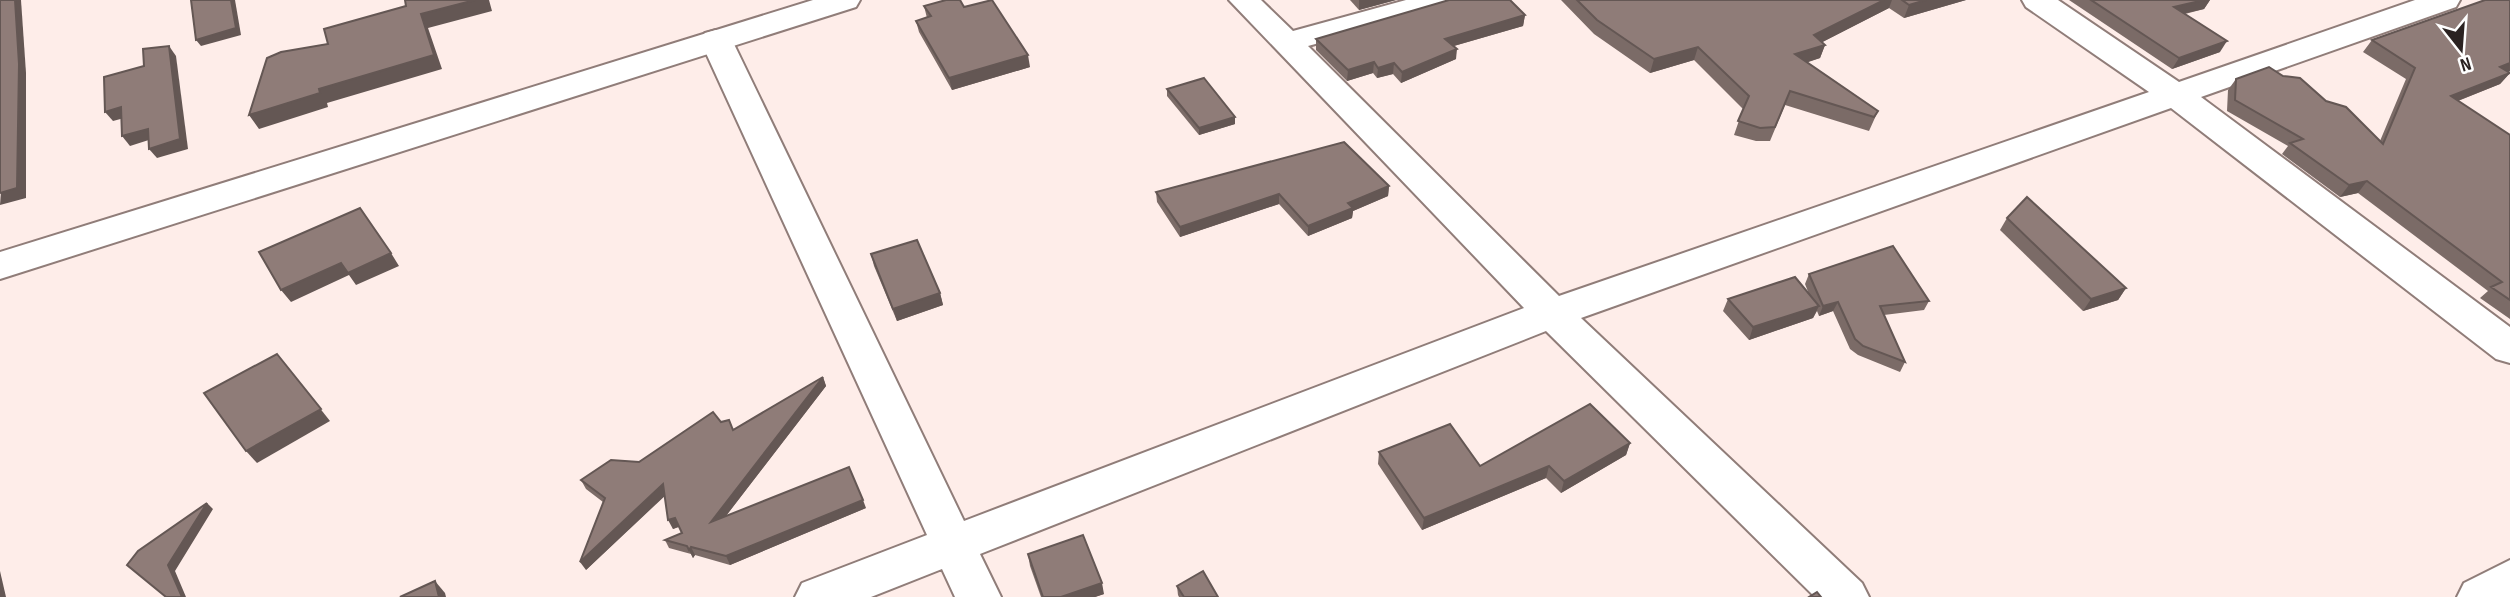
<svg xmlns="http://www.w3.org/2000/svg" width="2510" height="597" viewBox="0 0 2510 597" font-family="'Sofia Sans Condensed',sans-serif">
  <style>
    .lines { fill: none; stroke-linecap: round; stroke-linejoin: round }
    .minor-casing { stroke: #907d79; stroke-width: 4 }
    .secondary-casing { stroke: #907d79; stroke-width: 4 }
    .minor { fill: #fff; fill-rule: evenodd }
    .secondary { fill: #fff; fill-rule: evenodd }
    .wall { fill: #7b6b67 }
    .shaded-wall { fill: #645754 }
    .building { fill: #8f7c78; stroke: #645754; stroke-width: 2 }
  </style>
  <rect width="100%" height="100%" fill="#feede9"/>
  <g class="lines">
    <defs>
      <g id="minor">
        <path d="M1229 0H1261L1293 31 1406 0H1455L1451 7 1308 46 1559 296 2149 92 2026 7 2022 0H2058L2179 82 2415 0H2460L2456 7 2201 97 2510 327V363L2496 359 2171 108 1581 318 1862 583 1869 597H1815L1546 331 980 554 1001 597H955L942 569 871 597H795L802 583 927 535 700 40 705 33 716 30 727 33 732 40 964 521 1524 308Z"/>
        <path d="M2510 560V597H2457L2464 583Z"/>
      </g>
      <path id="secondary" d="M813 0H860L856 7 0 279V252Z"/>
    </defs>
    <!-- minor casing -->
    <use href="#minor" class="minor-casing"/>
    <!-- secondary casing -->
    <use href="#secondary" class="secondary-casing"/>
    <!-- minor -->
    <use href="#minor" class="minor"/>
    <!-- secondary -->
    <use href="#secondary" class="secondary"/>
  </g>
  <!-- wall -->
  <g class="wall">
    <path d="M1350 0H1396L1359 10Z"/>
    <path d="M1561 0H1966L1904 18 1889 8 1822 42 1825 45 1820 58 1807 62 1878 111 1869 131 1785 105 1770 141H1756L1734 135 1743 109 1694 60 1650 73 1594 34Z"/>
    <path d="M2069 0H2210L2204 9 2185 14 2220 52 2172 69Z"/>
    <path d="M924 6 964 7 1030 67 952 90 919 32 916 21 927 18Z"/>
    <path d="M1525 15 1523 26 1454 46 1456 59 1401 83 1393 74 1377 78 1373 73 1347 81 1316 50V39Z"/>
    <path d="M2372 40 2510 73 2500 84 2458 101 2510 135V319L2480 298 2488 291 2358 193 2340 197 2282 154 2288 146 2227 111 2228 90 2236 79 2283 76 2326 101 2380 141 2406 79 2363 52Z"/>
    <path d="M1167 89 1235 117V124L1199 135 1167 96Z"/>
    <path d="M1389 186 1388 196 1353 211 1352 218 1308 236 1279 204 1180 237 1157 202 1156 192Z"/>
    <path d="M2007 218 2126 288 2118 300 2083 311 2000 230Z"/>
    <path d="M871 254 940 293 943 305 897 321 874 266Z"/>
    <path d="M1809 274 1929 301 1924 310 1884 315 1905 362 1900 372 1858 355 1850 349 1833 311 1819 316 1817 311 1813 318 1749 340 1723 311 1728 299 1809 294 1805 284Z"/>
    <path d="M823 377 826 386 726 516 866 508 730 565 695 555 693 558 691 554 669 548 665 540 682 533 679 527 673 529 665 495 586 570 603 502 586 489 581 480 639 462 721 422 734 429Z"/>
    <path d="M1630 443 1626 455 1561 493 1546 478 1422 530 1378 464 1379 452 1480 466Z"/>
    <path d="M1028 554 1104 594 1095 597H1041L1030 566Z"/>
    <path d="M1177 586 1218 597H1179L1178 595Z"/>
  </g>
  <!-- shaded-wall -->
  <g class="shaded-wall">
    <path d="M15 0H21L26 73V198L0 205Z"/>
    <path d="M231 0H235L241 35 201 46 196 40Z"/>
    <path d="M475 0H489L492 11 428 28 442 69 327 103 328 107 259 129 249 115 319 89 421 14Z"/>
    <path d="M1359 0H1396L1359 10Z"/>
    <path d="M1884 0H1892L1889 8 1809 49 1814 35Z"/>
    <path d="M1926 0H1966L1904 18 1909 5Z"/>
    <path d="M2204 0H2210L2204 9 2168 17 2174 7Z"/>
    <path d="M1525 15 1523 26 1443 49 1445 39Z"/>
    <path d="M2227 41 2220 52 2172 69 2179 58Z"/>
    <path d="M1825 45 1820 58 1791 68 1795 54Z"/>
    <path d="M169 46 176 56 188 149 157 158 149 149Z"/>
    <path d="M1698 47 1694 60 1650 73 1654 59Z"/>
    <path d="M1457 49 1456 59 1401 83 1402 72Z"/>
    <path d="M1028 55 1030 67 952 90 949 78Z"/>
    <path d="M1374 62 1373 73 1347 81 1348 70Z"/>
    <path d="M1394 63 1393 74 1377 78 1378 68Z"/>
    <path d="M2510 63V71L2490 78 2500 67Z"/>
    <path d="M2510 73 2500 84 2442 107 2451 96Z"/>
    <path d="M121 107 128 117 113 121 105 112Z"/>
    <path d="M1235 117V124L1199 135V128Z"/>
    <path d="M148 129 155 138 130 146 122 136Z"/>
    <path d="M2367 181 2358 193 2340 197 2349 185Z"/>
    <path d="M1389 186 1388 196 1353 211 1352 218 1308 236V226L1348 203Z"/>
    <path d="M1279 194V204L1180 237V227Z"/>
    <path d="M391 253 399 266 356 285 349 275 291 302 281 290 341 263Z"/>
    <path d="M2126 288 2118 300 2083 311 2091 299Z"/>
    <path d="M940 293 943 305 897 321 893 309Z"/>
    <path d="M1838 302 1833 311 1819 316 1823 306Z"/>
    <path d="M1819 306 1813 318 1749 340 1753 327Z"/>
    <path d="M277 354 330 421 257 463 246 451Z"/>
    <path d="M823 377 826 386 715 530 711 522Z"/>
    <path d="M1630 443 1626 455 1561 493 1564 481Z"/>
    <path d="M1549 466 1546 478 1422 530 1424 518Z"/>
    <path d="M663 484 668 493 586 570 580 562Z"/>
    <path d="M863 500 866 508 730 565 726 556Z"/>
    <path d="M207 503 213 509 175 571 186 597H182L168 565Z"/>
    <path d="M675 518 680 526 673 529 668 520Z"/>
    <path d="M691 547 695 555 693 558 689 550Z"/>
    <path d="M0 571 6 597H0Z"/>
    <path d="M435 581 445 593 446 597H439Z"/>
    <path d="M1102 583 1104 594 1095 597H1061Z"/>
  </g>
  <!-- building -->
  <g class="building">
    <path d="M0 0H15L19 64 17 188 0 193Z"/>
    <path d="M191 0H231L236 28 196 40Z"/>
    <path d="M405 0H475L421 14 434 55 319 89 320 93 249 115 267 58 281 52 328 44 324 29 406 6Z"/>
    <path d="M946 0H960L964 7 992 0 1028 55 949 78 916 21 931 16 924 6Z"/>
    <path d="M1449 0H1510L1525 15 1445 39 1457 49 1402 72 1394 63 1378 68 1374 62 1348 70 1316 39Z"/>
    <path d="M1577 0H1884L1814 35 1825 45 1795 54 1878 111 1874 117 1790 91 1775 127 1760 128 1738 121 1749 96 1698 47 1654 59 1597 20Z"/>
    <path d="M1902 0H1926L1909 5Z"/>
    <path d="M2091 0H2204L2174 7 2227 41 2179 58Z"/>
    <path d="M2485 0H2510V63L2500 67 2510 73 2451 96 2510 135V300L2491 287 2502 282 2367 181 2349 185 2290 143 2303 139 2235 100 2236 79 2269 67 2283 76 2300 78 2326 101 2346 107 2383 144 2415 68 2372 40Z"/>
    <path d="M169 46 180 139 149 149 148 129 122 136 121 107 105 112 104 77 144 66 143 49Z"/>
    <path d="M1204 78 1235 117 1199 128 1167 89Z"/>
    <path d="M1344 142 1389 186 1348 203 1353 208 1308 226 1279 194 1180 227 1156 192Z"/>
    <path d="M2027 197 2126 288 2091 299 2007 218Z"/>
    <path d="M360 208 391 253 348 273 341 263 281 290 259 252Z"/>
    <path d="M917 240 940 293 893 309 871 254Z"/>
    <path d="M1893 246 1929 301 1880 306 1905 362 1863 346 1855 339 1838 302 1823 306 1809 274Z"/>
    <path d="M1795 277 1819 306 1753 327 1728 299Z"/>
    <path d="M277 354 321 409 246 451 204 393Z"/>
    <path d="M823 377 711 522 849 467 863 500 726 556 691 547 689 550 687 546 665 540 682 533 675 518 668 520 663 484 580 562 605 498 581 480 611 460 639 462 713 412 721 422 729 420 733 430Z"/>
    <path d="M1590 404 1630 443 1564 481 1549 466 1424 518 1379 452 1450 424 1480 466Z"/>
    <path d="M207 503 168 565 182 597H166L127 565 138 551Z"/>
    <path d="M1083 535 1102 583 1061 597H1043L1028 554Z"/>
    <path d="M1203 571 1218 597H1184L1177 586Z"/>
    <path d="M435 581 439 597H400Z"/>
    <path d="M1817 592 1821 597H1809Z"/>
  </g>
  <!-- north arrow -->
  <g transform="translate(2461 49) rotate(163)" stroke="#fefefe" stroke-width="5" paint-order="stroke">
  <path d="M0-5L12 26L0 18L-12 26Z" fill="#2a2221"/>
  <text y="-10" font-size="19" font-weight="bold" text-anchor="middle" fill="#2a2221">N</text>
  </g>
</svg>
